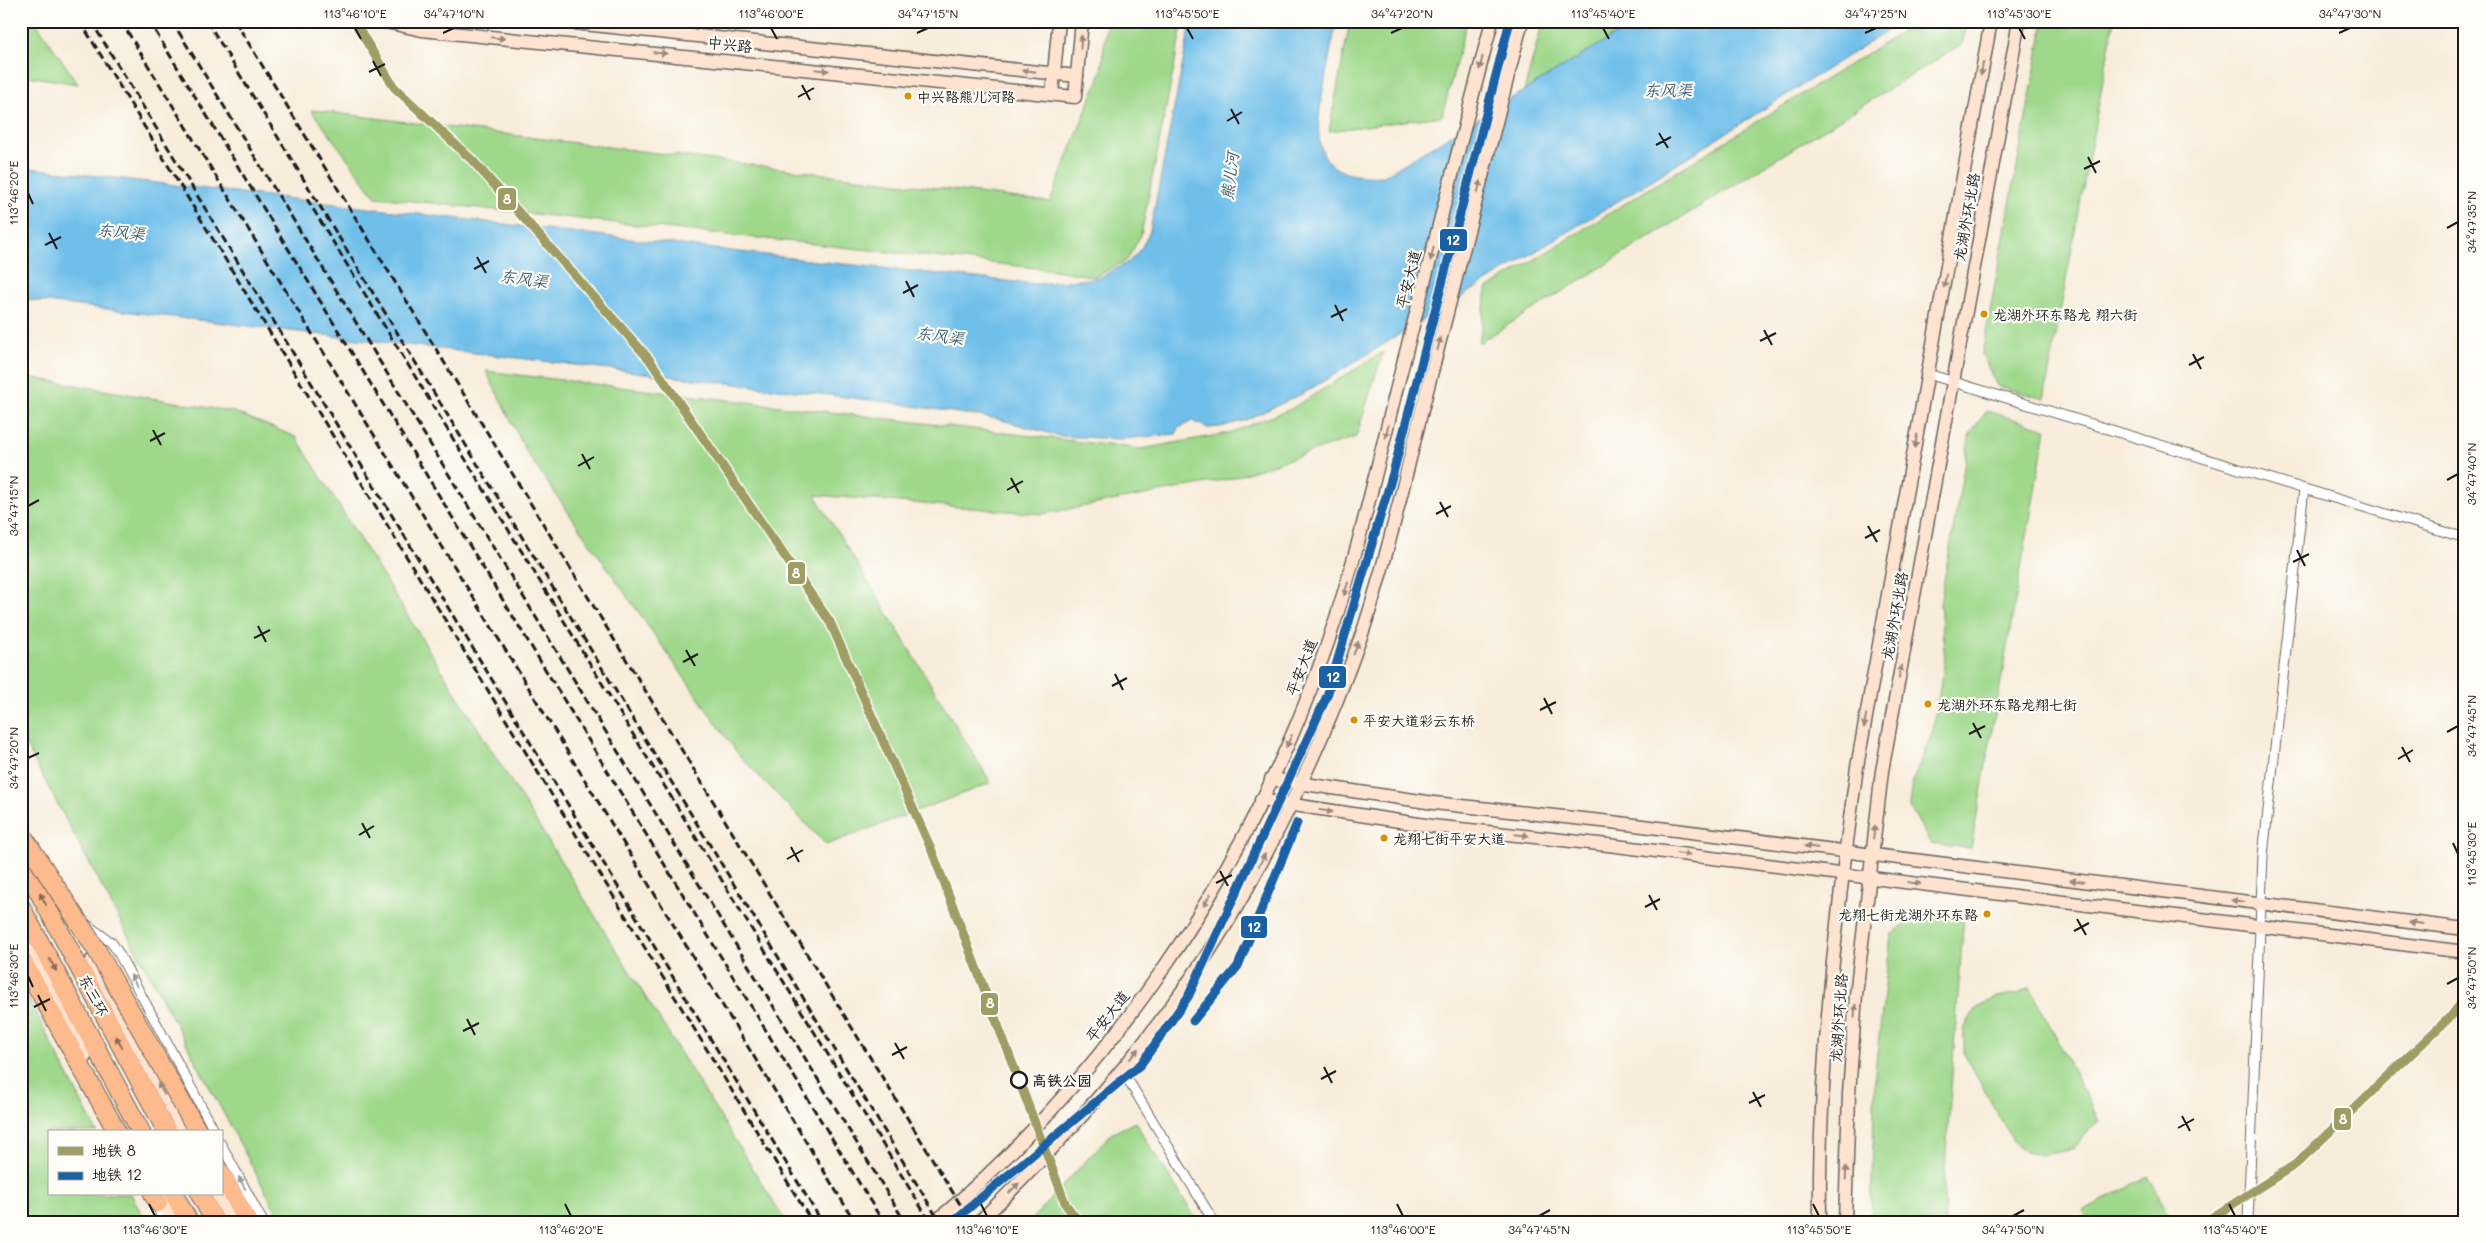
<svg xmlns="http://www.w3.org/2000/svg" width="2486" height="1243" viewBox="0 0 2486 1243" font-family="Mali,'LXGW WenKai TC',sans-serif">
  <style>
    .green { fill: #9fd88b; stroke: #5e7a54 }
    .water { fill: #6fbfea; stroke: #466e83 }
    .lines { fill: none; stroke-linecap: round; stroke-linejoin: round }
    .street-casing { stroke: #69655e; stroke-width: 11 }
    .secondary-casing { stroke: #69655e; stroke-width: 15 }
    .highway-casing { stroke: #69655e; stroke-width: 20 }
    .street { stroke: #fff; stroke-width: 9 }
    .secondary { stroke: #fee3d1; stroke-width: 12 }
    .highway { stroke: #fcba8d; stroke-width: 18 }
    .rail { stroke: #1c1c1c; stroke-width: 3; stroke-dasharray: 8 4; stroke-linecap: butt }
    .highway-bridge-casing { stroke: #69655e; stroke-width: 20; stroke-linecap: butt }
    .highway-bridge { stroke: #fcba8d; stroke-width: 18 }
    .metro-1-casing { stroke: #fdfcf7; stroke-width: 12 }
    .metro-2-casing { stroke: #fdfcf7; stroke-width: 12 }
    .metro-1 { stroke: #9f9d63; stroke-width: 9 }
    .metro-2 { stroke: #1a60a5; stroke-width: 9 }
    .oneway { fill: #988980 }
    .oneway2 { fill: #8c6b54 }
    .oneway3 { fill: #999 }
    .ticks { fill: none; stroke: #1c1c1c; stroke-width: 2 }
    .bus-dot { fill: #d69104; stroke: #fdfcf7; stroke-width: 2 }
    .stop-dot { fill: #fdfcf7; stroke: #1c1c1c; stroke-width: 2.5 }
    .labels { text-anchor: middle; dominant-baseline: central; stroke-width: 4.5; stroke-linejoin: round; paint-order: stroke }
    .bus-label { font-size: 14px; fill: #1c1c1c; stroke: #fdfcf7; text-anchor: start }
    .street-label { font-size: 15px; fill: #1c1c1c; stroke: #fdfcf7 }
    .stop-label { font-size: 15px; font-weight: bold; fill: #1c1c1c; stroke: #fdfcf7; text-anchor: start }
    .water-label { font-size: 16px; font-style: italic; fill: #3d5d6e; stroke: #fdfcf7 }
    .line-badge { stroke: #fdfcf7; stroke-width: 2 }
    .badge-label { font-size: 14px; text-anchor: middle; font-weight: bold; fill: #fff }
    .neatline { fill: none; stroke: #1c1c1c; stroke-width: 2 }
    .ticks-label { font-size: 12px; text-anchor: middle; fill: #1c1c1c }
  </style>
  <rect width="100%" height="100%" fill="#fdfcf7"/>
  <filter id="ink" filterUnits="userSpaceOnUse"><feTurbulence type="fractalNoise" baseFrequency=".02" numOctaves="2"/><feDisplacementMap in="SourceGraphic" scale="10" xChannelSelector="R" yChannelSelector="G"/><feConvolveMatrix kernelMatrix="1 2 1 2 8 2 1 2 1" color-interpolation-filters="sRGB"/></filter>
  <filter id="wash" filterUnits="userSpaceOnUse"><feTurbulence type="fractalNoise" baseFrequency=".0096" numOctaves="4" result="noise"/><feDisplacementMap in="SourceGraphic" scale="20" xChannelSelector="R" yChannelSelector="G"/><feGaussianBlur stdDeviation="1.12" result="paint"/><feColorMatrix in="noise" values="0 0 0 0 0 0 0 0 0 0 0 0 0 0 0 0 0 1.4 0 .05"/><feComposite in="paint" operator="in"/></filter>
  <g filter="url(#wash)">
    <rect width="100%" height="100%" fill="#f8ecda"/>
    <!-- green -->
    <g class="green">
      <path d="M21 21H35L78 84 21 75Z"/>
      <path d="M1107 21H1183L1141 235 1127 260 1095 277 1055 270 376 197 311 110 1050 202 1101 72Z"/>
      <path d="M1350 21H1467L1442 116 1329 131Z"/>
      <path d="M1543 21H1638L1524 91Z"/>
      <path d="M1920 21H1968L1962 44 1479 343 1487 289Z"/>
      <path d="M2044 21H2114L2044 399 1997 386 1982 354Z"/>
      <path d="M1383 352 1356 437 1229 479 1043 514 815 495 991 783 826 845 738 754 528 455 486 371 1141 449 1229 433 1291 409Z"/>
      <path d="M21 376 234 412 296 437 786 1222H282L21 736Z"/>
      <path d="M1987 411 2046 429 1971 848 1931 844 1910 807 1913 780 1932 733 1945 660 1940 604 1970 433Z"/>
      <path d="M1923 910 1964 916 1944 1180 1945 1222H1871L1875 1071 1891 935Z"/>
      <path d="M21 984 97 1132H49V1194H131L146 1222H21Z"/>
      <path d="M2030 987 2100 1123 2094 1125 2073 1149 2044 1155 2025 1152 2013 1141 1964 1054V1029L1975 1009 1997 997 2021 993Z"/>
      <path d="M1135 1122 1198 1222H1029L1111 1134Z"/>
      <path d="M2148 1176 2173 1222H2089L2083 1211Z"/>
    </g>
    <!-- water -->
    <path class="water" d="M1191 21H1337C1332 43 1328 64 1324 85 1313 141 1313 181 1384 176L1638 21H1903L1636 190 1304 393 1246 420 1220 427 1208 428 1192 421 1179 428 1176 434 1121 439 1059 436 998 419 887 402 21 299V167L825 262 1035 284 1099 278 1130 261 1142 247 1150 231Z"/>
  </g>
  <g filter="url(#ink)">
    <g class="lines">
      <defs>
        <g id="street">
          <path d="M1928 374 2465 538"/>
          <path d="M86 924 112 943 119 954 215 1132"/>
          <path d="M1122 1070 1214 1222"/>
          <path d="M221 1144 263 1222"/>
          <path d="M157 1199 162 1222"/>
          <path d="M2248 1222 2263 855 2304 489"/>
        </g>
        <g id="secondary">
          <path d="M381 21 422 30 1075 97 1082 21"/>
          <path d="M555 21 1077 76"/>
          <path d="M1052 94 1059 21"/>
          <path d="M1271 779 1434 803 1611 822 2465 929"/>
          <path d="M1261 800 1432 826 1608 845 2465 952"/>
          <path d="M21 938 85 1057"/>
          <path d="M92 960 184 1132"/>
          <path d="M159 1194 174 1222"/>
          <path d="M217 1194 232 1222"/>
          <path d="M935 1222C1107 1077 1240 881 1318 670 1353 576 1374 479 1398 383 1429 262 1461 142 1492 21"/>
          <path d="M979 1222C1083 1122 1178 1013 1248 887 1294 804 1333 717 1364 628 1390 549 1407 467 1428 387 1459 265 1490 143 1522 21"/>
          <path d="M1820 1222C1818 1070 1836 917 1857 767L1991 21"/>
          <path d="M1845 1222 1849 1094 1856 995 1882 771 2019 21"/>
        </g>
        <g id="highway">
          <path d="M21 859 167 1132"/>
          <path d="M21 907 141 1132"/>
          <path d="M21 958 117 1132"/>
          <path d="M221 1173 248 1222"/>
          <path d="M153 1194 158 1203"/>
          <path d="M174 1194 189 1222"/>
          <path d="M200 1194 215 1222"/>
        </g>
      </defs>
      <!-- street casing -->
      <use href="#street" class="street-casing"/>
      <!-- secondary casing -->
      <use href="#secondary" class="secondary-casing"/>
      <!-- highway casing -->
      <use href="#highway" class="highway-casing"/>
      <!-- street -->
      <use href="#street" class="street"/>
      <!-- secondary -->
      <use href="#secondary" class="secondary"/>
      <!-- highway -->
      <use href="#highway" class="highway"/>
      <!-- rail -->
      <g class="rail">
        <path d="M80 21 812 1222"/>
        <path d="M91 21 822 1222"/>
        <path d="M121 21 855 1222"/>
        <path d="M149 21 883 1222"/>
        <path d="M172 21 905 1222"/>
        <path d="M207 21 940 1222"/>
        <path d="M235 21 971 1222"/>
        <path d="M307 199 930 1222"/>
      </g>
      <defs>
        <path id="highway-bridge" d="M21 833 96 949 198 1132"/>
      </defs>
      <!-- highway-bridge casing -->
      <use href="#highway-bridge" class="highway-bridge-casing"/>
      <!-- highway-bridge -->
      <use href="#highway-bridge" class="highway-bridge"/>
      <defs>
        <g id="metro-1">
          <path d="M354 21 394 87 473 161 649 359 830 622 932 851 1066 1205 1079 1222"/>
          <path d="M2205 1222 2296 1164 2452 1015 2465 998"/>
        </g>
        <g id="metro-2">
          <path d="M1193 1021 1238 966 1297 823"/>
          <path d="M952 1222 1141 1064 1188 997 1327 696 1393 473 1510 21"/>
        </g>
      </defs>
      <!-- metro-1 casing -->
      <use href="#metro-1" class="metro-1-casing"/>
      <!-- metro-2 casing -->
      <use href="#metro-2" class="metro-2-casing"/>
      <!-- metro-1 -->
      <use href="#metro-1" class="metro-1"/>
      <!-- metro-2 -->
      <use href="#metro-2" class="metro-2"/>
    </g>
    <!-- one-way arrows -->
    <defs><path id="oneway-solid" d="M-6-.8H1V-3.2L6.5 0L1 3.2V.8H-6Z" transform="scale(1.25)"/></defs>
    <g class="oneway">
      <use href="#oneway-solid" transform="translate(498 38) rotate(6)"/>
      <use href="#oneway-solid" transform="translate(1081 42) rotate(-85)"/>
      <use href="#oneway-solid" transform="translate(660 53) rotate(6)"/>
      <use href="#oneway-solid" transform="translate(1481 63) rotate(104)"/>
      <use href="#oneway-solid" transform="translate(1982 69) rotate(100)"/>
      <use href="#oneway-solid" transform="translate(822 70) rotate(6)"/>
      <use href="#oneway-solid" transform="translate(1029 71) rotate(-174)"/>
      <use href="#oneway-solid" transform="translate(1479 187) rotate(-76)"/>
      <use href="#oneway-solid" transform="translate(1432 254) rotate(104)"/>
      <use href="#oneway-solid" transform="translate(1945 281) rotate(100)"/>
      <use href="#oneway-solid" transform="translate(1439 344) rotate(-76)"/>
      <use href="#oneway-solid" transform="translate(1387 431) rotate(104)"/>
      <use href="#oneway-solid" transform="translate(1916 441) rotate(100)"/>
      <use href="#oneway-solid" transform="translate(1346 589) rotate(107)"/>
      <use href="#oneway-solid" transform="translate(1356 648) rotate(-70)"/>
      <use href="#oneway-solid" transform="translate(1900 672) rotate(-80)"/>
      <use href="#oneway-solid" transform="translate(1865 721) rotate(100)"/>
      <use href="#oneway-solid" transform="translate(1289 741) rotate(114)"/>
      <use href="#oneway-solid" transform="translate(1326 811) rotate(9)"/>
      <use href="#oneway-solid" transform="translate(1874 832) rotate(-83)"/>
      <use href="#oneway-solid" transform="translate(1522 835) rotate(6)"/>
      <use href="#oneway-solid" transform="translate(1811 847) rotate(-173)"/>
      <use href="#oneway-solid" transform="translate(1683 854) rotate(7)"/>
      <use href="#oneway-solid" transform="translate(1262 860) rotate(-62)"/>
      <use href="#oneway-solid" transform="translate(2077 881) rotate(-173)"/>
      <use href="#oneway-solid" transform="translate(1914 883) rotate(7)"/>
      <use href="#oneway-solid" transform="translate(1207 900) rotate(122)"/>
      <use href="#oneway-solid" transform="translate(2238 901) rotate(-173)"/>
      <use href="#oneway-solid" transform="translate(2416 923) rotate(-173)"/>
      <use href="#oneway-solid" transform="translate(1855 1011) rotate(-86)"/>
      <use href="#oneway-solid" transform="translate(1134 1054) rotate(-51)"/>
      <use href="#oneway-solid" transform="translate(161 1089) rotate(-118)"/>
      <use href="#oneway-solid" transform="translate(1846 1173) rotate(-88)"/>
      <use href="#oneway-solid" transform="translate(1014 1188) rotate(-45)"/>
    </g>
    <g class="oneway2">
      <use href="#oneway-solid" transform="translate(43 899) rotate(-118)"/>
      <use href="#oneway-solid" transform="translate(53 965) rotate(62)"/>
      <use href="#oneway-solid" transform="translate(119 1042) rotate(-118)"/>
    </g>
    <g class="oneway3">
      <use href="#oneway-solid" transform="translate(134 981) rotate(-118)"/>
      <use href="#oneway-solid" transform="translate(242 1183) rotate(-118)"/>
    </g>
  </g>
  <!-- ticks -->
  <path class="ticks" d="M355 28 361 39M771 28 777 39M1187 28 1193 39M1603 28 1609 39M2019 28 2025 39M443 33 454 28M917 33 928 28M1391 33 1402 28M1865 33 1876 28M2339 33 2350 28M373 61 381 76M369 72 385 64M802 85 810 100M798 97 814 88M1231 109 1239 124M1227 121 1242 112M1659 133 1668 148M1656 145 1671 137M2088 157 2096 173M2084 169 2100 161M28 193 33 204M2447 228 2458 222M49 233 57 249M45 245 61 237M477 257 486 273M474 269 489 261M906 281 914 297M903 293 918 285M1335 305 1343 321M1331 317 1347 309M1764 330 1772 345M1760 341 1776 333M2193 354 2201 369M2189 365 2204 357M153 430 161 445M150 441 165 433M582 454 590 469M578 466 594 457M1011 478 1019 493M2447 480 2458 474M1007 490 1023 481M1440 502 1448 517M28 506 39 500M1436 514 1451 506M1868 526 1877 542M1865 538 1880 530M2297 550 2305 566M2293 562 2309 554M258 626 266 642M254 638 270 630M686 650 695 666M683 662 698 654M1115 674 1123 690M1112 686 1127 678M1544 698 1552 714M1540 710 1556 702M1973 723 1981 738M2447 732 2458 726M1969 734 1985 726M2402 747 2410 762M28 758 39 753M2398 759 2413 750M362 823 370 838M359 835 374 826M2453 843 2458 854M791 847 799 862M787 859 803 850M1220 871 1228 886M1216 883 1232 875M1649 895 1657 910M1645 907 1660 899M2077 919 2086 935M2074 931 2089 923M28 976 33 987M2447 984 2458 978M38 995 46 1011M34 1007 50 999M467 1019 475 1035M463 1031 479 1023M895 1043 904 1059M892 1055 907 1047M1324 1067 1332 1083M1321 1079 1336 1071M1753 1092 1761 1107M1749 1103 1765 1095M2182 1116 2190 1131M2178 1128 2194 1119M149 1204 155 1216M565 1204 571 1216M981 1204 987 1216M1397 1204 1403 1216M1813 1204 1819 1216M2229 1204 2235 1216M1539 1216 1550 1210M2013 1216 2024 1210"/>
  <!-- markers -->
  <g class="bus-dot">
    <circle cx="908" cy="96" r="4.5"/>
    <circle cx="1984" cy="314" r="4.5"/>
    <circle cx="1928" cy="704" r="4.5"/>
    <circle cx="1354" cy="720" r="4.5"/>
    <circle cx="1384" cy="838" r="4.5"/>
    <circle cx="1987" cy="914" r="4.5"/>
  </g>
  <circle class="stop-dot" cx="1019" cy="1080" r="8"/>
  <g class="labels">
    <!-- bus labels -->
    <g class="bus-label">
      <text x="917" y="96">中兴路熊儿河路</text>
      <text x="1993" y="314">龙湖外环东路龙 翔六街</text>
      <text x="1937" y="704">龙湖外环东路龙翔七街</text>
      <text x="1363" y="720">平安大道彩云东桥</text>
      <text x="1393" y="838">龙翔七街平安大道</text>
      <text x="1978" y="914" text-anchor="end">龙翔七街龙湖外环东路</text>
    </g>
    <!-- street labels -->
    <g class="street-label">
      <text transform="translate(730 44) rotate(6)">中兴路</text>
      <text transform="translate(1966 217) rotate(-80)">龙湖外环北路</text>
      <text transform="translate(1408 279) rotate(-76)">平安大道</text>
      <text transform="translate(1894 616) rotate(-80)">龙湖外环北路</text>
      <text transform="translate(1301 667) rotate(-69)">平安大道</text>
      <text transform="translate(94 995) rotate(62)">东三环</text>
      <text transform="translate(1107 1016) rotate(-52)">平安大道</text>
      <text transform="translate(1838 1018) rotate(-86)">龙湖外环北路</text>
    </g>
    <!-- stop labels -->
    <g class="stop-label">
      <text x="1032" y="1080">高铁公园</text>
    </g>
    <!-- water labels -->
    <g class="water-label">
      <text x="1668" y="89">东风渠</text>
      <text transform="translate(1229 176) rotate(-83)">熊儿河</text>
      <text transform="translate(121 231) rotate(6)">东风渠</text>
      <text transform="translate(524 278) rotate(8)">东风渠</text>
      <text transform="translate(940 335) rotate(8)">东风渠</text>
    </g>
  </g>
  <g class="line-badge">
    <rect x="497" y="187" width="20" height="24" rx="5" fill="#9f9d63"/>
    <rect x="1439" y="228" width="29" height="24" rx="5" fill="#1a60a5"/>
    <rect x="787" y="561" width="19" height="24" rx="5" fill="#9f9d63"/>
    <rect x="1318" y="665" width="29" height="24" rx="5" fill="#1a60a5"/>
    <rect x="1240" y="915" width="28" height="24" rx="5" fill="#1a60a5"/>
    <rect x="980" y="992" width="19" height="24" rx="5" fill="#9f9d63"/>
    <rect x="2333" y="1107" width="19" height="24" rx="5" fill="#9f9d63"/>
  </g>
  <g class="badge-label">
    <text x="507" y="204">8</text>
    <text x="1453" y="245">12</text>
    <text x="796" y="578">8</text>
    <text x="1333" y="682">12</text>
    <text x="1254" y="932">12</text>
    <text x="990" y="1008">8</text>
    <text x="2343" y="1124">8</text>
  </g>
  <!-- margin -->
  <rect width="2486" height="1243" fill="none" stroke="#fdfcf7" stroke-width="55"/>
  <!-- legend -->
  <rect x="48" y="1130" width="175" height="65" fill="#fdfcf7" stroke="#a3a29f"/>
  <rect x="58" y="1147" width="25" height="8" fill="#9f9d63" stroke="#a3a29f"/>
  <text x="92" y="1156" font-size="15" fill="#1c1c1c">地铁 8</text>
  <rect x="58" y="1172" width="25" height="8" fill="#1a60a5" stroke="#a3a29f"/>
  <text x="92" y="1180" font-size="15" fill="#1c1c1c">地铁 12</text>
  <rect x="28" y="28" width="2430" height="1188" class="neatline"/>
  <g class="ticks-label">
    <text x="355" y="18">113°46'10"E</text>
    <text x="454" y="18">34°47'10"N</text>
    <text x="771" y="18">113°46'00"E</text>
    <text x="928" y="18">34°47'15"N</text>
    <text x="1187" y="18">113°45'50"E</text>
    <text x="1402" y="18">34°47'20"N</text>
    <text x="1603" y="18">113°45'40"E</text>
    <text x="1876" y="18">34°47'25"N</text>
    <text x="2019" y="18">113°45'30"E</text>
    <text x="2350" y="18">34°47'30"N</text>
    <text transform="translate(14 193) rotate(-90)" y="4">113°46'20"E</text>
    <text transform="translate(2472 222) rotate(-90)" y="4">34°47'35"N</text>
    <text transform="translate(2472 474) rotate(-90)" y="4">34°47'40"N</text>
    <text transform="translate(14 506) rotate(-90)" y="4">34°47'15"N</text>
    <text transform="translate(2472 726) rotate(-90)" y="4">34°47'45"N</text>
    <text transform="translate(14 758) rotate(-90)" y="4">34°47'20"N</text>
    <text transform="translate(2472 854) rotate(-90)" y="4">113°45'30"E</text>
    <text transform="translate(14 976) rotate(-90)" y="4">113°46'30"E</text>
    <text transform="translate(2472 978) rotate(-90)" y="4">34°47'50"N</text>
    <text x="155" y="1234">113°46'30"E</text>
    <text x="571" y="1234">113°46'20"E</text>
    <text x="987" y="1234">113°46'10"E</text>
    <text x="1403" y="1234">113°46'00"E</text>
    <text x="1539" y="1234">34°47'45"N</text>
    <text x="1819" y="1234">113°45'50"E</text>
    <text x="2013" y="1234">34°47'50"N</text>
    <text x="2235" y="1234">113°45'40"E</text>
  </g>
</svg>
